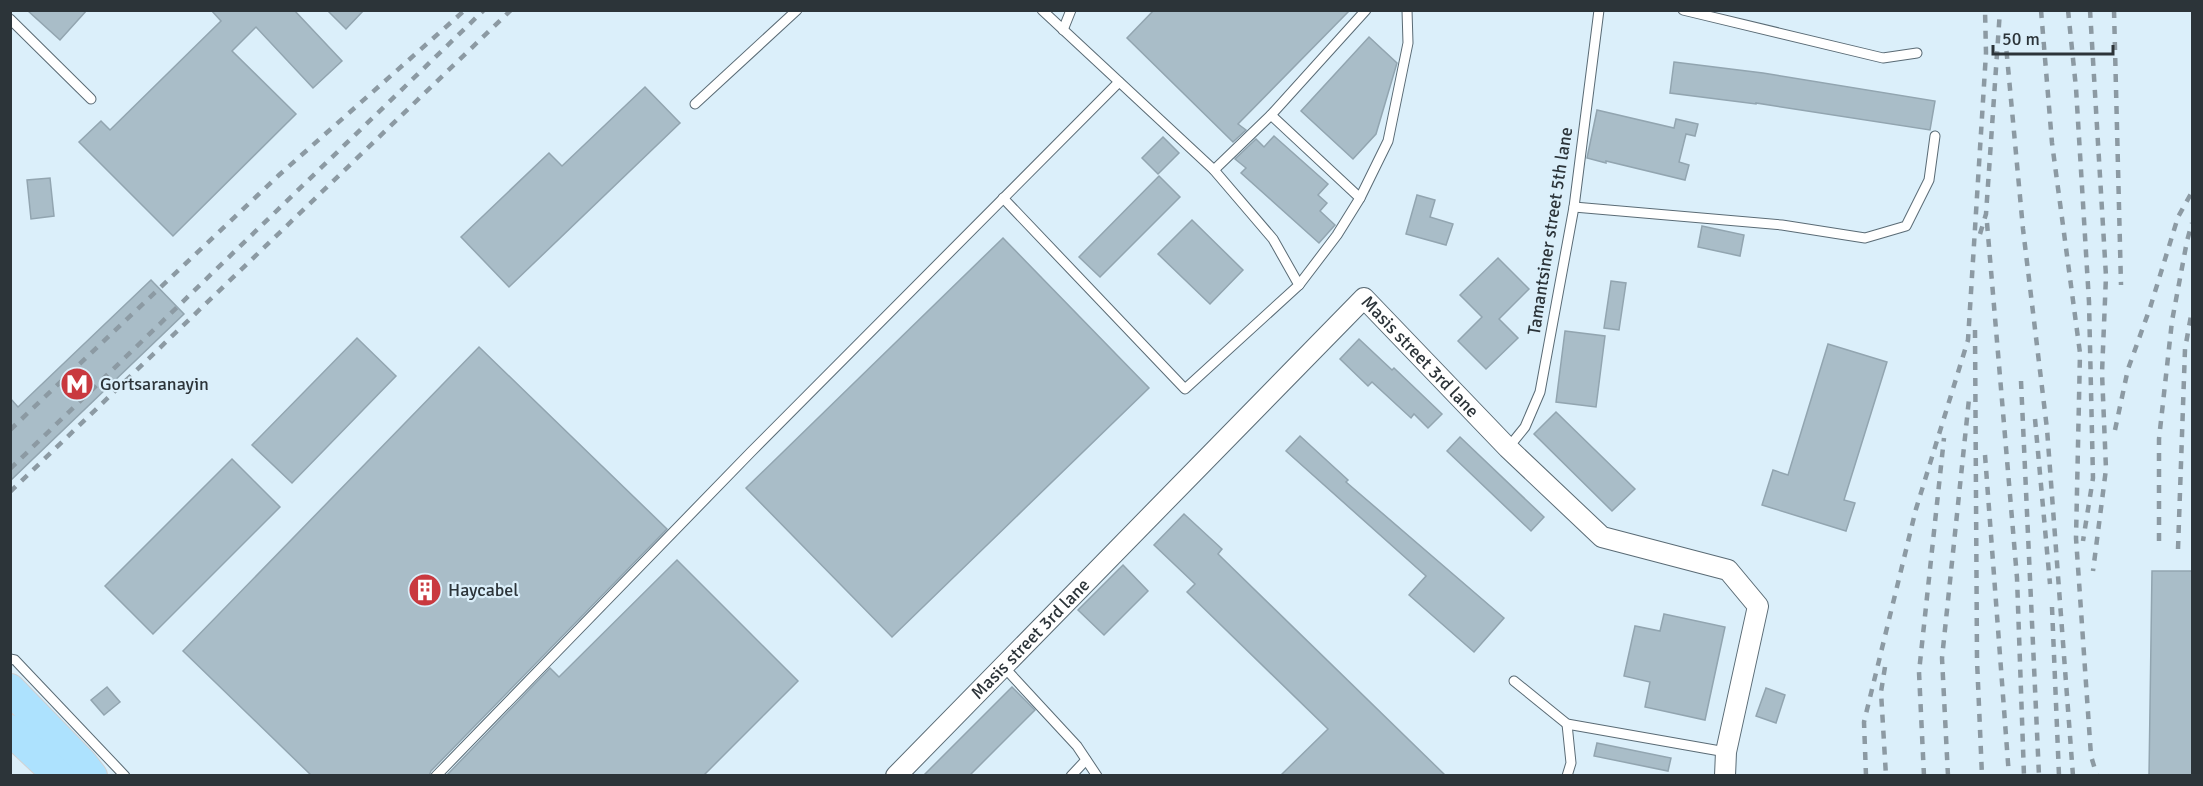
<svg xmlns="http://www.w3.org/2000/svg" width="2203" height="786" viewBox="0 0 2203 786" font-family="Signika,sans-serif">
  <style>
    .building { fill: #a9bdc8; stroke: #92a5b0; stroke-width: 1.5 }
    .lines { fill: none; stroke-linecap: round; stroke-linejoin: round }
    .lane-casing { stroke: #5a6b75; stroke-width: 11 }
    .street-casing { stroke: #5a6b75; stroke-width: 22 }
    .primary-casing { stroke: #d1d2d3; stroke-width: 32 }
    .lane { stroke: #fff; stroke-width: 9 }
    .street { stroke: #fff; stroke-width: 20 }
    .primary { stroke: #ade2fe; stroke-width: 30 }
    .rail { stroke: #8c9aa3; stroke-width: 4.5; stroke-dasharray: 8 8; stroke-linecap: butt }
    .labels { text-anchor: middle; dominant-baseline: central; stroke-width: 4.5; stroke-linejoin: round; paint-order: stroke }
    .street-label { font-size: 18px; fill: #2c3439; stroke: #dbeffa }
    .poi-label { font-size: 18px; fill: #2c3439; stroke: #dbeffa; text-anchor: start }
  </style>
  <rect width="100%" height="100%" fill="#dbeffa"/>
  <!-- building -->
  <g class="building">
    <path d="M27 10H87L60 40Z"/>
    <path d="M211 10H294L342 61 313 88 256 27 232 51 296 114 173 236 79 142 101 121 110 130 221 21Z"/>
    <path d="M327 10H364L346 29Z"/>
    <path d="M1154 10H1350L1238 124 1246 130 1233 142 1127 38Z"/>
    <path d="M1369 37 1397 63 1376 134 1353 159 1301 111Z"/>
    <path d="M1674 62 1763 73 1935 101 1930 130 1756 103V104L1670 93Z"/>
    <path d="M645 87 680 123 509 287 461 237 549 153 562 166Z"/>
    <path d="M1597 110 1674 128 1676 119 1698 124 1695 136 1686 134 1679 162 1689 165 1685 180 1606 161V163L1587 158Z"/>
    <path d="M1274 136 1328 184 1318 195 1327 203 1320 211 1335 225 1319 243 1241 173 1246 168 1235 159 1256 139 1264 147Z"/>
    <path d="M1163 137 1179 153 1158 174 1142 158Z"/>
    <path d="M1159 176 1180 197 1100 277 1079 257Z"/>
    <path d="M50 178 54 216 31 219 27 180Z"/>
    <path d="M1417 195 1435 200 1430 217 1453 224 1446 245 1406 234Z"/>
    <path d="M1192 220 1243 270 1210 304 1158 254Z"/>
    <path d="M1702 226 1744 235 1740 256 1698 247Z"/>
    <path d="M1003 238 1149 388 892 637 746 488Z"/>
    <path d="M1498 258 1529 289 1499 319 1518 338 1486 369 1458 341 1482 317 1460 295Z"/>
    <path d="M151 280 184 314 10 481V398L18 407Z"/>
    <path d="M1611 281 1626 283 1619 330 1604 328Z"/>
    <path d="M1565 331 1605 336 1596 407 1556 402Z"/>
    <path d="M357 338 396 376 292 483 252 445Z"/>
    <path d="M1359 339 1392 370 1394 368 1442 414 1428 428 1414 414 1411 418 1372 382 1368 386 1340 359Z"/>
    <path d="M1828 344 1887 362 1844 500 1855 503 1846 531 1762 505 1773 470 1788 475Z"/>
    <path d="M479 347 667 529 431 771 429 776H312L183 651Z"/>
    <path d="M1556 412 1635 489 1612 511 1534 434Z"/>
    <path d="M1300 436 1348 480 1346 482 1504 618 1474 652 1409 595 1426 576 1286 451Z"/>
    <path d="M1460 437 1544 517 1531 531 1447 451Z"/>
    <path d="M232 459 280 507 153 634 105 586Z"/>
    <path d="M1184 514 1222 549 1218 554 1446 776H1280L1328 729 1187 592 1195 584 1154 545Z"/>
    <path d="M677 560 798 681 703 776H446L550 668 559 677Z"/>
    <path d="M1123 565 1148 591 1104 635 1078 610Z"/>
    <path d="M2152 571H2193V776H2149Z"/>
    <path d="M1664 614 1725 627 1705 720 1645 707 1650 682 1624 676 1635 626 1660 631Z"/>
    <path d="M107 687 120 702 104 715 91 700Z"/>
    <path d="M1012 687 1035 710 969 776H923Z"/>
    <path d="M1766 688 1785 695 1776 723 1756 716Z"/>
    <path d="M1597 743 1671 758 1668 771 1594 756Z"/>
  </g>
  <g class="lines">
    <defs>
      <g id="lane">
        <path d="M1683 10 1883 58 1917 53"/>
        <path d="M10 19 91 99"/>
        <path d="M1063 30 1071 10"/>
        <path d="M695 104 797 10"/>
        <path d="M1271 115 1360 198"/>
        <path d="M1214 170 1271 115 1366 10"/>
        <path d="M1003 198 1185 389 1299 285 1273 239 1214 170 1042 10"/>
        <path d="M1574 207 1782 225 1865 238 1906 226 1929 180 1935 136"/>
        <path d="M1299 285 1337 235 1360 198 1388 141 1408 43 1407 10"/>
        <path d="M1508 448 1525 427 1540 392 1574 207 1599 10"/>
        <path d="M10 659 15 660 125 776"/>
        <path d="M1003 666 1077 746 1097 776"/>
        <path d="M1514 681 1567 724 1726 752"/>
        <path d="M1567 724 1571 763 1567 776"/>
        <path d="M436 776 751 452 1119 82"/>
        <path d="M1071 776 1086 760"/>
      </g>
      <g id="street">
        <path id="s1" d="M896 776 1364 298 1508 448 1602 537 1728 570 1758 606 1726 752 1725 776"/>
      </g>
      <g id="primary">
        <path d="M10 689 82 763 92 776"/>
        <path d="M10 730 59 776"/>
      </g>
    </defs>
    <!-- lane casing -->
    <use href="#lane" class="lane-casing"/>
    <!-- street casing -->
    <use href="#street" class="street-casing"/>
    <!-- primary casing -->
    <use href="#primary" class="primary-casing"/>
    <!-- lane -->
    <use href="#lane" class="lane"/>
    <!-- street -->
    <use href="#street" class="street"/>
    <!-- primary -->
    <use href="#primary" class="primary"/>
    <!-- rail -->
    <g class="rail">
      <path d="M2041 10 2052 143 2080 353 2076 538 2091 756 2097 776"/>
      <path d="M2068 10 2076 88 2089 302 2093 478 2083 541"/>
      <path d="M2090 10 2106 276 2102 373 2106 469 2093 571"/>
      <path d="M2114 10 2121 285"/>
      <path d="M2005 35 2023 229 2047 429 2073 776"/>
      <path d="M1987 223 2017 578 2024 776"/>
      <path d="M1980 234 1986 214 2000 10"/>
      <path d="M1975 330 1977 660 1982 776"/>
      <path d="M2021 381 2039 776"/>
      <path d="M2035 419 2050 584"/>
      <path d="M10 430 279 175 465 10"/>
      <path d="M2115 430 2128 369 2150 308 2178 217 2192 192"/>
      <path d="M1985 455 2009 776"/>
      <path d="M10 469 484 10"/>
      <path d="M10 492 511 10"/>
      <path d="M2159 541V439L2172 321 2187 241 2192 223"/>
      <path d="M2178 549 2185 349 2192 310"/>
      <path d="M2052 607 2059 776"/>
      <path d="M1885 667 1881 692 1886 776"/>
      <path d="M1866 776 1864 722 1916 509 1968 340 1986 53 1985 10"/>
      <path d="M1924 776 1919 672 1944 438"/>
      <path d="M1948 776 1942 658 1969 399"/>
    </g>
  </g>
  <!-- icons -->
  <defs>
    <symbol id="metro-disc" viewBox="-11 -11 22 22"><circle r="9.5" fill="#c9393f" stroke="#dbeffa"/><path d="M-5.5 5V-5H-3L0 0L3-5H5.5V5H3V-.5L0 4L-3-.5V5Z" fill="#fff"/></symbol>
    <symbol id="building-disc" viewBox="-11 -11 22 22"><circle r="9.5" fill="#c9393f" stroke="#dbeffa"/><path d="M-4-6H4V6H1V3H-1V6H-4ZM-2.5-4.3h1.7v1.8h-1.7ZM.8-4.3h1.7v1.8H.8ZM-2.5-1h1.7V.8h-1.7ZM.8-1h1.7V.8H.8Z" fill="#fff"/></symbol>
  </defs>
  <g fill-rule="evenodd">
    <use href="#metro-disc" x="58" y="365" width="38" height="38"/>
    <use href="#building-disc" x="406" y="571" width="38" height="38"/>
  </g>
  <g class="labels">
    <!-- street labels -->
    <g class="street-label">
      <text transform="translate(1550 231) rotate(-81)">Tamantsiner street 5th lane</text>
      <text stroke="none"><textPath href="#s1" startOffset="750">Masis street 3rd lane</textPath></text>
      <text stroke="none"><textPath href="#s1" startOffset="192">Masis street 3rd lane</textPath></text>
    </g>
    <!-- poi labels -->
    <g class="poi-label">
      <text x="100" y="384">Gortsaranayin</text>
      <text x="448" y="590">Haycabel</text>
    </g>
  </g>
  <!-- border -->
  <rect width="2203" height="786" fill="none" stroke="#2c3439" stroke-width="24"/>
  <!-- scale -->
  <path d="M1993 45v9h120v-9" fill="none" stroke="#2c3439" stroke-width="3"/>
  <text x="2002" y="45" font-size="18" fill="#2c3439" stroke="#dbeffa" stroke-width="4.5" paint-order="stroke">50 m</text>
</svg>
